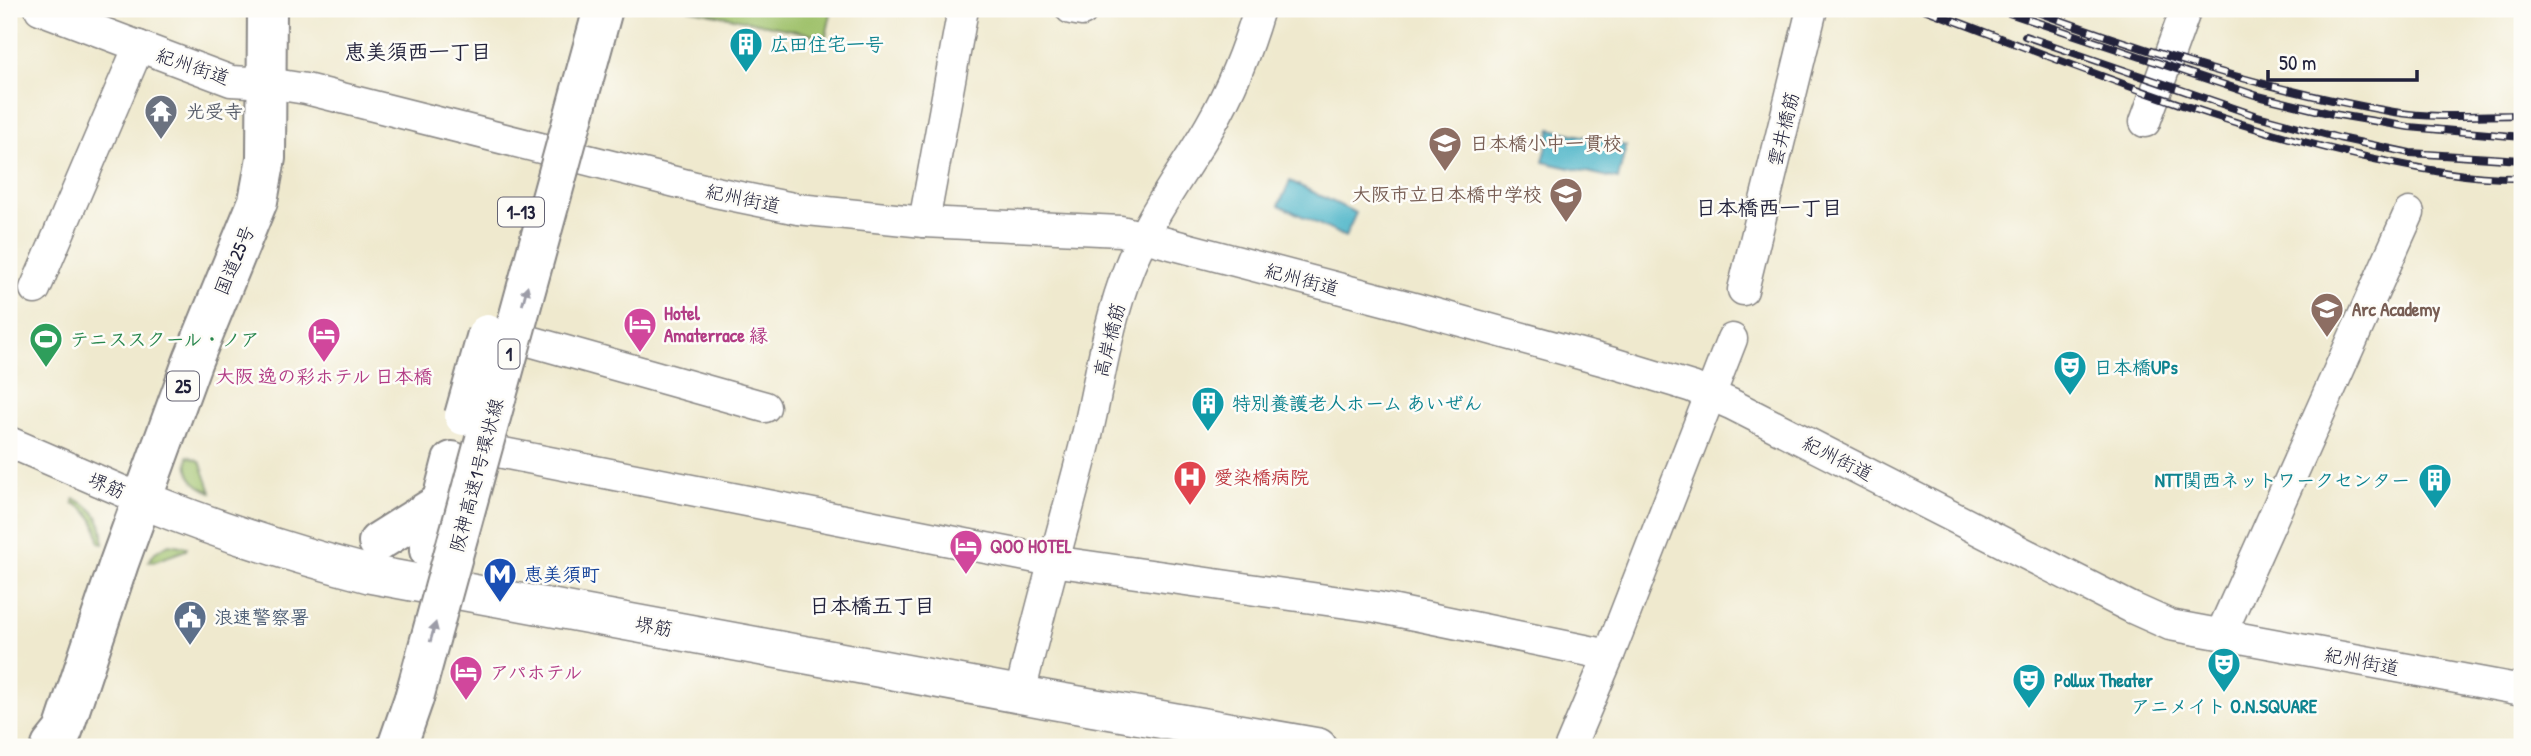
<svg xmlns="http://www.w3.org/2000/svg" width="2531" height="756" viewBox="0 0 2531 756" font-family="'Patrick Hand','Klee One',sans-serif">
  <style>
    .green { fill: #9fc16a; stroke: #607252; stroke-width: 2 }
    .water { fill: #49b3c7; stroke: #366a81; stroke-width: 2 }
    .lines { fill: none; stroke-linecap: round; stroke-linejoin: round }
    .minor-casing { stroke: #888684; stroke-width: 33 }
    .major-casing { stroke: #888684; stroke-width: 40 }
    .highway-casing { stroke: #888684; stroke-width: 42 }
    .minor { stroke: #fff; stroke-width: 30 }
    .major { stroke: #fff; stroke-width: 37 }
    .highway { stroke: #fff; stroke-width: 38 }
    .rail-casing { stroke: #22223b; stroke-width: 8 }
    .rail { stroke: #fdfcf7; stroke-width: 5; stroke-dasharray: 16; stroke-linecap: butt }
    .highway-bridge-casing { stroke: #888684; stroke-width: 42; stroke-linecap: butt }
    .highway-bridge { stroke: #fff; stroke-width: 38 }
    .oneway { fill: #9c9ca7 }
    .labels { text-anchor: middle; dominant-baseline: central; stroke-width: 5; stroke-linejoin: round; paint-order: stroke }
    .shield { fill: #fdfcf7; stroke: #646373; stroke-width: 2 }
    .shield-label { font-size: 18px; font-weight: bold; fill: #22223b }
    .culture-label { font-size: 19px; font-weight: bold; fill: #0d838f; stroke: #fdfcf7; text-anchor: start }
    .street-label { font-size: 19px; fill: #22223b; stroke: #fdfcf7 }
    .worship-label { font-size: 19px; font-weight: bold; fill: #5b616d; stroke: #fdfcf7; text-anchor: start }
    .education-label { font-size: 19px; font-weight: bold; fill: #785e54; stroke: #fdfcf7; text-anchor: start }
    .hotel-label { font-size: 19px; font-weight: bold; fill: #b23c85; stroke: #fdfcf7; text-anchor: start }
    .leisure-label { font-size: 19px; font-weight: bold; fill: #27864d; stroke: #fdfcf7; text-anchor: start }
    .health-label { font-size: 19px; font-weight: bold; fill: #be3a42; stroke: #fdfcf7; text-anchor: start }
    .transit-label { font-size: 19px; font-weight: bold; fill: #164399; stroke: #fdfcf7; text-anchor: start }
    .service-label { font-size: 19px; font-weight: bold; fill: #4e5e75; stroke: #fdfcf7; text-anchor: start }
    .neighbourhood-label { font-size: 21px; font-weight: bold; fill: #22223b; stroke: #fdfcf7 }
  </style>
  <rect width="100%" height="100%" fill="#fdfcf7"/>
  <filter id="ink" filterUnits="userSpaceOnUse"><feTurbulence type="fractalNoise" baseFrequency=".0143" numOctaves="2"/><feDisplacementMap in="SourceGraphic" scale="14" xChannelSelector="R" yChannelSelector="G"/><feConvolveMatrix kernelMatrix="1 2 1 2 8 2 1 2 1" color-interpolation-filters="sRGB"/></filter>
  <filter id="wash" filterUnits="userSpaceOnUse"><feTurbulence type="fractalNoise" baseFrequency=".00686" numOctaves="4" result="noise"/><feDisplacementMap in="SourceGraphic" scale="28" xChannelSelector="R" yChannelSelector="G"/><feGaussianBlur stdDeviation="1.57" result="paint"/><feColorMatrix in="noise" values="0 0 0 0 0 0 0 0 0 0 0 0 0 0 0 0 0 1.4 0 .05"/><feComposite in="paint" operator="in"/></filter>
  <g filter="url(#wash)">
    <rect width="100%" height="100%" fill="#efe9ce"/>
    <!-- green -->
    <g class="green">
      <path d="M688 9H832L826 37Z"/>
      <path d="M188 456 200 461 211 492C194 485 185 476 188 456Z"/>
      <path d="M74 499C94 506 105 522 103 544L99 543C98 525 90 510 73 503Z"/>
      <path d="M169 544 187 547 186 550 153 562 149 561 155 552Z"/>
    </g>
    <!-- water -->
    <g class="water">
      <path d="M1551 129 1626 146 1618 179 1543 162Z"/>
      <path d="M1290 181 1356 213 1345 237 1279 205Z"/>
    </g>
  </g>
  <g filter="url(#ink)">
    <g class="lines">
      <defs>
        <g id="minor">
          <path d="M40 9 231 81 268 83 306 89 715 192 798 209 924 222 1121 231 1414 308 1613 363 1692 387 1731 404 2132 608 2170 625 2522 690"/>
          <path d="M1071 9 1082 11"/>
          <path d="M2145 122 2186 9"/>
          <path d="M924 222 963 9"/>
          <path d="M35 289 139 46"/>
          <path d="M1743 290 1812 9"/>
          <path d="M519 338 765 407"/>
          <path d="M9 442 143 500"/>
          <path d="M488 450 1052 561 1376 607 1609 655"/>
          <path d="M2221 634 2409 213"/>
          <path d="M1020 694C1039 611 1063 530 1084 448 1099 388 1106 326 1129 268 1149 216 1183 173 1210 126 1232 88 1247 50 1259 9"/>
          <path d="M1570 747 1609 655 1732 339"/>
        </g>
        <path id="major" d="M143 500C217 530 292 554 369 574L1050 700 1318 747"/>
        <g id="highway">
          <path d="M378 542 440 503"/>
          <path d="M429 550 452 461"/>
          <path d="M51 746 63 731 119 563 193 360 258 201 266 158 267 9"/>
          <path d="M397 747 414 698"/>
        </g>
      </defs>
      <!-- minor casing -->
      <use href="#minor" class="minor-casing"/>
      <!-- major casing -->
      <use href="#major" class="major-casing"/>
      <!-- highway casing -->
      <use href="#highway" class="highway-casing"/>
      <!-- minor -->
      <use href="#minor" class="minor"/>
      <!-- major -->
      <use href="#major" class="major"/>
      <!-- highway -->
      <use href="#highway" class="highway"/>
      <defs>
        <g id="rail">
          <path d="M1924 9C2070 64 2217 125 2370 158 2421 169 2471 179 2522 178"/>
          <path d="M1997 9 2258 96 2333 114 2409 127 2522 137"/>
          <path d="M2029 9C2147 52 2270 91 2394 112 2436 119 2480 115 2522 115"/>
          <path d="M2025 36 2254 115 2339 138 2410 153 2522 160"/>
        </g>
      </defs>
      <!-- rail casing -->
      <use href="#rail" class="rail-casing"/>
      <!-- rail -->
      <use href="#rail" class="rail"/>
      <defs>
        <g id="highway-bridge">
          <path d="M464 416 487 334"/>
          <path d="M414 698 603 9"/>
        </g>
      </defs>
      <!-- highway-bridge casing -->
      <use href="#highway-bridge" class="highway-bridge-casing"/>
      <!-- highway-bridge -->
      <use href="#highway-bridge" class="highway-bridge"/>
    </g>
    <!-- one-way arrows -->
    <defs><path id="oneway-solid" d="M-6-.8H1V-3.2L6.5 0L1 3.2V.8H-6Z" transform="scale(1.75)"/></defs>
    <g class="oneway">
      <use href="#oneway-solid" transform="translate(525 295) rotate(-75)"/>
      <use href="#oneway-solid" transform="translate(433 632) rotate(-74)"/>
    </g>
  </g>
  <!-- icons -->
  <defs>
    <symbol id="building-pin" viewBox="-11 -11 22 30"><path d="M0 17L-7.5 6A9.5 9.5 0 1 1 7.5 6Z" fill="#0f9aa8" stroke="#fdfcf7"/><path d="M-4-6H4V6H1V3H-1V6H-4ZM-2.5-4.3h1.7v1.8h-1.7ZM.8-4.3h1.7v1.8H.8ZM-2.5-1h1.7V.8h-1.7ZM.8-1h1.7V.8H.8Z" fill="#fff"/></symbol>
    <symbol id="temple-pin" viewBox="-11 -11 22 30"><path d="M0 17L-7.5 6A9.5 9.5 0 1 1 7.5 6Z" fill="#6b7280" stroke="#fdfcf7"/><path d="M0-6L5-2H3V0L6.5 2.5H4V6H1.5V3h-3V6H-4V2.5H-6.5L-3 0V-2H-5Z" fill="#fff"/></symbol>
    <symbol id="school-pin" viewBox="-11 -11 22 30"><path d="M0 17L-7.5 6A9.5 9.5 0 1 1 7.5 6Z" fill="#8d6e63" stroke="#fdfcf7"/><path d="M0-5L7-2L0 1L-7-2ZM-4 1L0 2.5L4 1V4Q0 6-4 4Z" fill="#fff"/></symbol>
    <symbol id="hotel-pin" viewBox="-11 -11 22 30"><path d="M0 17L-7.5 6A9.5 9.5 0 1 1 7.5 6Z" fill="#d1479c" stroke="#fdfcf7"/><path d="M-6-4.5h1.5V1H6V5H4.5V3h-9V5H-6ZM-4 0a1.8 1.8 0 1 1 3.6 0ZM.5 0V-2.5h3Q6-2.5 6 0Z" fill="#fff"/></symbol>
    <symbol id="stadium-pin" viewBox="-11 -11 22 30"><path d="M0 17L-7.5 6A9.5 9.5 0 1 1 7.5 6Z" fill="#2e9e5b" stroke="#fdfcf7"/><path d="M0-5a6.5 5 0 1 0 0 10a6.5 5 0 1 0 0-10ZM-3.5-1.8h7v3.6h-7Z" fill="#fff"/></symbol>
    <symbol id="theatre-pin" viewBox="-11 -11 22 30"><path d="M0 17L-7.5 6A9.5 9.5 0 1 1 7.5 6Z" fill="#0f9aa8" stroke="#fdfcf7"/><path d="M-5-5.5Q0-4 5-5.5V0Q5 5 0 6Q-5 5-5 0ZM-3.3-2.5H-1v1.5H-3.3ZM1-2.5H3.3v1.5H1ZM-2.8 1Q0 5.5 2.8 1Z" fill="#fff"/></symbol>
    <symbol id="hospital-pin" viewBox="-11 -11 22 30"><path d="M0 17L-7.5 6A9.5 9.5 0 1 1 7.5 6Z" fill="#e0444e" stroke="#fdfcf7"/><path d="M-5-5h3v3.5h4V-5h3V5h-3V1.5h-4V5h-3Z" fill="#fff"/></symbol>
    <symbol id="metro-pin" viewBox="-11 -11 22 30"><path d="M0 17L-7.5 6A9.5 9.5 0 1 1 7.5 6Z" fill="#1a4fb4" stroke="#fdfcf7"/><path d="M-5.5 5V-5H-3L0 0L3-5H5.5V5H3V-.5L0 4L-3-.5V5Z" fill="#fff"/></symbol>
    <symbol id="civic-pin" viewBox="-11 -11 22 30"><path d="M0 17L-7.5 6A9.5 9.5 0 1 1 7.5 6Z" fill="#5c6f8a" stroke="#fdfcf7"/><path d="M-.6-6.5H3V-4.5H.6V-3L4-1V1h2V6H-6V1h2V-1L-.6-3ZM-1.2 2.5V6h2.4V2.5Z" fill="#fff"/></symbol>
  </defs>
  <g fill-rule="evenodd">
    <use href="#building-pin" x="727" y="25" width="38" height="52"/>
    <use href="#temple-pin" x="142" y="92" width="38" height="52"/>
    <use href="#school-pin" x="1426" y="124" width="38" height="52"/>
    <use href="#school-pin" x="1547" y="175" width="38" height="52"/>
    <use href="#school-pin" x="2308" y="290" width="38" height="52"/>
    <use href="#hotel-pin" x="621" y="305" width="38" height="52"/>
    <use href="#hotel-pin" x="305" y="315" width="38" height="52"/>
    <use href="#stadium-pin" x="27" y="320" width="38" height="52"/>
    <use href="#theatre-pin" x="2051" y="348" width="38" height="52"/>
    <use href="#building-pin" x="1189" y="384" width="38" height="52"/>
    <use href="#hospital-pin" x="1171" y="458" width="38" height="52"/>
    <use href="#building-pin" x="2416" y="461" width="38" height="52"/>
    <use href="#hotel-pin" x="947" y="527" width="38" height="52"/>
    <use href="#metro-pin" x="481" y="555" width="38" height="52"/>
    <use href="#civic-pin" x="171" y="598" width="38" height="52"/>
    <use href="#theatre-pin" x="2205" y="645" width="38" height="52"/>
    <use href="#hotel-pin" x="447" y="653" width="38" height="52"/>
    <use href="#theatre-pin" x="2010" y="661" width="38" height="52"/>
  </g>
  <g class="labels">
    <!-- shield labels -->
    <g class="shield">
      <rect x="498" y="197.5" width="46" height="29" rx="5"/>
      <rect x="498.5" y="339.5" width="21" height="29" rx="5"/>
      <rect x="167" y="371.5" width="32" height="29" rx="5"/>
    </g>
    <g class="shield-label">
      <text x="521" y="212">1-13</text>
      <text x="509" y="354">1</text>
      <text x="183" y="386">25</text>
    </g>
    <!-- culture labels -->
    <g class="culture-label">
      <text x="770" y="44">広田住宅一号</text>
      <text x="2094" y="367">日本橋UPs</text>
      <text x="1232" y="403">特別養護老人ホーム あいぜん</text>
      <text x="2410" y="480" text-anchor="end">NTT関西ネットワークセンター</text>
      <text x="2054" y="680">Pollux Theater</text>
      <text x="2224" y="706" text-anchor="middle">アニメイト O.N.SQUARE</text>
    </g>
    <!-- street labels -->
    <g class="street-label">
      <text transform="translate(193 66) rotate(19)">紀州街道</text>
      <text transform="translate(1783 129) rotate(-76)">雲井橋筋</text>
      <text transform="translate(743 198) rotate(12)">紀州街道</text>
      <text transform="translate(234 260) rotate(-67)">国道25号</text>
      <text transform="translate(1302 279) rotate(15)">紀州街道</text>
      <text transform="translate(1109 340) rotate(-76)">高岸橋筋</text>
      <text transform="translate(1838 458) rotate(27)">紀州街道</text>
      <text transform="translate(476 475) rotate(-75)">阪神高速1号環状線</text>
      <text transform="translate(107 485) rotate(23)">堺筋</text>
      <text transform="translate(654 626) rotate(10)">堺筋</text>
      <text transform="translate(2362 661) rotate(11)">紀州街道</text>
    </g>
    <!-- worship labels -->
    <g class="worship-label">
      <text x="186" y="111">光受寺</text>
    </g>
    <!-- education labels -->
    <g class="education-label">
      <text x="1470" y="143">日本橋小中一貫校</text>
      <text x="1542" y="194" text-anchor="end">大阪市立日本橋中学校</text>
      <text x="2352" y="309">Arc Academy</text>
    </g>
    <!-- hotel labels -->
    <g class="hotel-label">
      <text x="664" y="313">Hotel<tspan x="664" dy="22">Amaterrace 縁</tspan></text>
      <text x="324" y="376" text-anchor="middle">大阪 逸の彩ホテル 日本橋</text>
      <text x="990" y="546">QOO HOTEL</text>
      <text x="490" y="672">アパホテル</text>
    </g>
    <!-- leisure labels -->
    <g class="leisure-label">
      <text x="70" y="339">テニススクール・ノア</text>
    </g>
    <!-- health labels -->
    <g class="health-label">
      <text x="1214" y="477">愛染橋病院</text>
    </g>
    <!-- transit labels -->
    <g class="transit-label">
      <text x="524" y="574">恵美須町</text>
    </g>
    <!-- service labels -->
    <g class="service-label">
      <text x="214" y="617">浪速警察署</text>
    </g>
    <!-- neighbourhood labels -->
    <g class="neighbourhood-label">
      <text x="418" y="51">恵美須西一丁目</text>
      <text x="1769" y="207">日本橋西一丁目</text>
      <text x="872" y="605">日本橋五丁目</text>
    </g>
  </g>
  <!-- margin -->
  <rect width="2531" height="756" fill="none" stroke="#fdfcf7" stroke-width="35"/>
  <!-- scale -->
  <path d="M2268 70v10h149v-10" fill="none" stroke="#22223b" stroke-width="3.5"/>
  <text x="2279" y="70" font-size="21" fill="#22223b" stroke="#fdfcf7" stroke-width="5" paint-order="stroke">50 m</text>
</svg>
